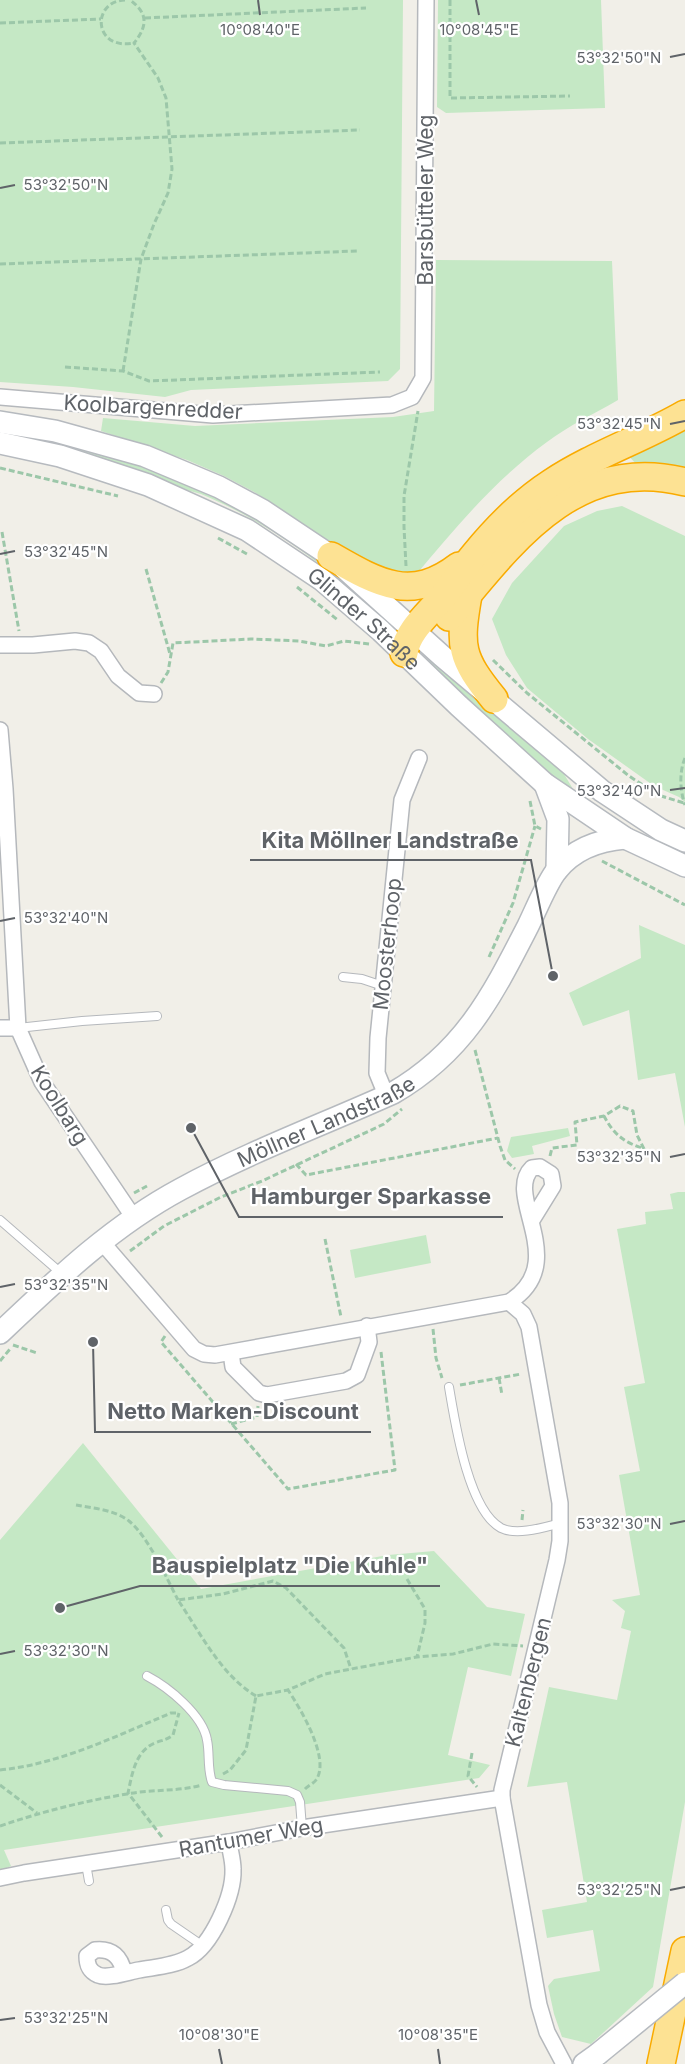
<svg xmlns="http://www.w3.org/2000/svg" width="685" height="2064" viewBox="0 0 685 2064" font-family="Inter,sans-serif">
  <style>
    .green { fill: #c5e8c5 }
    .lines { fill: none; stroke-linecap: round; stroke-linejoin: round }
    .lane-casing { stroke: #b5b8bc; stroke-width: 10 }
    .street-casing { stroke: #b5b8bc; stroke-width: 18 }
    .secondary-casing { stroke: #b6babf; stroke-width: 24 }
    .highway-casing { stroke: #f9ab00; stroke-width: 30 }
    .path { stroke: #9cc7a9; stroke-width: 3; stroke-dasharray: 6 3; stroke-linecap: butt }
    .lane { stroke: #fff; stroke-width: 8 }
    .street { stroke: #fff; stroke-width: 15 }
    .secondary { stroke: #fff; stroke-width: 21 }
    .highway { stroke: #fde293; stroke-width: 27 }
    .secondary-bridge-casing { stroke: #b6babf; stroke-width: 24; stroke-linecap: butt }
    .secondary-bridge { stroke: #fff; stroke-width: 21 }
    .ticks { fill: none; stroke: #5f6368; stroke-width: 2 }
    .labels { text-anchor: middle; dominant-baseline: central; stroke-width: 4.5; stroke-linejoin: round; paint-order: stroke }
    .street-label { font-size: 21px; fill: #5f6368; stroke: #fff }
    .ticks-label { font-size: 15px; text-anchor: middle; fill: #5f6368; stroke: #fff; stroke-width: 4.5; stroke-linejoin: round; paint-order: stroke }
    .leader { fill: none; stroke: #5f6368; stroke-width: 2 }
    .callout-dot { fill: #5f6368; stroke: #fff; stroke-width: 2 }
    .callout-label { font-size: 22px; text-anchor: middle; font-weight: bold; fill: #5f6368; stroke: #fff; stroke-width: 4.5; stroke-linejoin: round; paint-order: stroke }
  </style>
  <rect width="100%" height="100%" fill="#f1efe8"/>
  <!-- green -->
  <g class="green">
    <path d="M0 0H403L400 369 388 381 191 390 165 397 73 387 0 382Z"/>
    <path d="M438 0H601L605 108 446 113 437 107Z"/>
    <path d="M436 260 612 261 618 400C594 414 568 426 547 442 496 479 455 528 415 576L370 568 256 493 224 476 187 460 101 431 103 418 195 426 393 417 434 411Z"/>
    <path d="M685 425V470L638 466 625 452Z"/>
    <path d="M0 432C22 436 45 438 67 444 154 464 239 499 311 552 338 571 361 596 386 618 329 569 271 523 201 494L0 439Z"/>
    <path d="M622 506 685 536V802L679 797 654 786 588 739 527 688 506 655 492 619 512 583 564 526 597 511Z"/>
    <path d="M424 650 561 769 573 789 571 793 438 674 428 660Z"/>
    <path d="M639 925 685 945V1127L675 1073 638 1080 629 1010 583 1026 569 993 641 958Z"/>
    <path d="M568 1128 570 1136 532 1146 534 1154 512 1158 507 1151 511 1137Z"/>
    <path d="M678 1192H685V1802L653 1987 591 2044 562 2037 554 2014 548 1986 554 1979 600 1971 593 1930 547 1938 542 1910 587 1902 567 1782 527 1787 549 1687 617 1700 631 1631 621 1628 625 1611 612 1600 640 1595 619 1475 640 1471 624 1387 645 1383 617 1229 646 1224 645 1212 673 1209 670 1194Z"/>
    <path d="M426 1235 431 1263 355 1278 350 1250Z"/>
    <path d="M83 1443 201 1589 388 1555 434 1551 487 1607 525 1614 511 1676 468 1667 448 1755 490 1765 479 1778 4 1850 11 1866 0 1871V1540Z"/>
  </g>
  <g class="lines">
    <defs>
      <g id="lane">
        <path d="M343 977 362 979 383 986"/>
        <path d="M18 1028 82 1021 157 1016"/>
        <path d="M0 1220 61 1273"/>
        <path d="M449 1387C455 1422 468 1510 501 1528 517 1536 545 1527 561 1523"/>
        <path d="M147 1676C168 1687 203 1715 207 1740 210 1754 207 1768 212 1782L224 1785 288 1791 297 1795 300 1802 302 1828"/>
        <path d="M86 1864 89 1881"/>
        <path d="M166 1910 168 1920 171 1924 203 1946"/>
      </g>
      <g id="street">
        <path d="M0 397 213 415 392 405 412 397 423 378 426 0"/>
        <path d="M0 645H33L75 641 89 643 101 651 118 676 139 693 154 694"/>
        <path d="M0 730 5 789 18 1028 42 1082 134 1218"/>
        <path d="M0 1028H18"/>
        <path d="M386 1095 377 1073 378 1038 402 800 419 758"/>
        <path d="M101 1241 194 1349 204 1354 215 1355 509 1302C572 1263 503 1196 532 1168L540 1167 551 1174 553 1186 532 1220"/>
        <path d="M509 1302 523 1314 529 1327 560 1503V1541L557 1560 502 1790V1798L539 2005 547 2032 564 2064"/>
        <path d="M231 1353 233 1367 259 1393 267 1395 346 1381 357 1375 369 1342 367 1326"/>
        <path d="M0 1878 24 1873 229 1842 302 1828 502 1798"/>
        <path d="M124 1973C121 1957 112 1948 95 1950L87 1956C87 1965 89 1971 98 1975 108 1979 128 1972 139 1970 155 1967 174 1966 188 1958 212 1946 234 1895 233 1869 233 1860 230 1851 229 1842"/>
      </g>
      <g id="secondary">
        <path d="M0 422 55 431 145 456 219 487 262 510 331 556 442 656 602 791 661 830 685 841"/>
        <path id="s1" d="M0 443 60 456 148 485 247 530 322 580 381 631 459 706 545 784 625 838 685 866"/>
        <path d="M545 784 558 819 557 870"/>
        <path id="s2" d="M0 1333C57 1279 112 1226 181 1189 249 1152 322 1125 393 1093 464 1052 492 996 528 926 536 910 547 882 557 870 574 849 600 840 625 838"/>
        <path d="M584 2064 598 2054"/>
      </g>
      <g id="highway">
        <path d="M331 556C378 583 411 603 459 566"/>
        <path d="M468 595C459 647 460 657 494 699"/>
        <path d="M449 617C511 543 574 454 685 482"/>
        <path d="M404 653C408 629 430 613 445 594 455 581 464 567 475 554 497 527 522 502 551 483 593 455 642 439 685 414"/>
        <path d="M661 2064 685 1951"/>
      </g>
    </defs>
    <!-- lane casing -->
    <use href="#lane" class="lane-casing"/>
    <!-- street casing -->
    <use href="#street" class="street-casing"/>
    <!-- secondary casing -->
    <use href="#secondary" class="secondary-casing"/>
    <!-- highway casing -->
    <use href="#highway" class="highway-casing"/>
    <!-- path -->
    <g class="path">
      <path d="M125 0C91 1 93 51 134 43"/>
      <path d="M450 0V98L570 96"/>
      <path d="M145 18 366 8"/>
      <path d="M0 23 101 19"/>
      <path d="M0 143 360 130"/>
      <path d="M0 264 358 251"/>
      <path d="M65 367 123 371 149 381 380 372"/>
      <path d="M123 371 141 259 154 224 168 193 172 169 166 98 158 78 134 43C148 26 148 13 130 0"/>
      <path d="M0 468 118 496"/>
      <path d="M2 532 19 631"/>
      <path d="M218 538 247 554"/>
      <path d="M406 566 404 527V496L418 411"/>
      <path d="M146 569 170 654"/>
      <path d="M297 587 339 621"/>
      <path d="M493 660 527 693 629 776 658 795 684 803"/>
      <path d="M161 683 168 672 173 643 251 639 299 641 326 646 344 641 369 644"/>
      <path d="M685 758C679 772 680 791 685 805"/>
      <path d="M530 801 535 826 541 829"/>
      <path d="M602 861 685 905"/>
      <path d="M489 957 513 903 535 826"/>
      <path d="M475 1050 500 1146 505 1160 515 1169"/>
      <path d="M550 1156 552 1148 577 1145 575 1122 604 1116 620 1106 633 1111 637 1135 644 1149C624 1142 614 1135 604 1116"/>
      <path d="M296 1164 306 1175 498 1138"/>
      <path d="M134 1193 147 1186"/>
      <path d="M325 1239 341 1317"/>
      <path d="M130 1251 164 1226 221 1197 262 1181 384 1124 402 1109"/>
      <path d="M433 1329 436 1358 442 1378"/>
      <path d="M165 1336 161 1342 288 1489 395 1470 381 1352"/>
      <path d="M13 1345 37 1353"/>
      <path d="M0 1361 10 1349"/>
      <path d="M499 1378 502 1395"/>
      <path d="M460 1385 521 1374"/>
      <path d="M231 1424 257 1417 258 1406"/>
      <path d="M76 1505C93 1508 115 1510 129 1521 148 1536 167 1579 178 1600"/>
      <path d="M522 1520 523 1510"/>
      <path d="M407 1579 425 1609V1623L417 1657"/>
      <path d="M256 1696C221 1675 201 1634 178 1600L223 1594 273 1581 286 1588 344 1648 351 1669"/>
      <path d="M472 1753 468 1776 477 1787"/>
      <path d="M0 1770C60 1764 116 1736 171 1713H178"/>
      <path d="M223 1774 230 1770 246 1750 256 1696 288 1690"/>
      <path d="M0 1785 37 1813"/>
      <path d="M305 1789C308 1786 314 1783 316 1780 331 1759 300 1708 288 1690L325 1674 351 1669 417 1657 453 1654 493 1644 523 1646"/>
      <path d="M0 1826C41 1812 84 1801 127 1794 152 1789 177 1792 202 1785"/>
      <path d="M162 1837 128 1793C132 1775 135 1751 155 1743 162 1740 167 1740 173 1735L179 1713"/>
    </g>
    <!-- lane -->
    <use href="#lane" class="lane"/>
    <!-- street -->
    <use href="#street" class="street"/>
    <!-- secondary -->
    <use href="#secondary" class="secondary"/>
    <!-- highway -->
    <use href="#highway" class="highway"/>
    <defs>
      <path id="secondary-bridge" d="M598 2054 685 1983"/>
    </defs>
    <!-- secondary-bridge casing -->
    <use href="#secondary-bridge" class="secondary-bridge-casing"/>
    <!-- secondary-bridge -->
    <use href="#secondary-bridge" class="secondary-bridge"/>
  </g>
  <!-- ticks -->
  <path class="ticks" d="M258 0 260 15M476 0 479 15M670 57 685 54M0 188 15 185M670 424 685 421M0 554 15 551M670 790 685 788M0 921 15 918M670 1157 685 1154M0 1287 15 1284M670 1524 685 1521M0 1654 15 1651M670 1890 685 1887M0 2020 15 2018M219 2049 222 2064M438 2049 440 2064"/>
  <g class="labels">
    <!-- street labels -->
    <g class="street-label">
      <text transform="translate(425 200) rotate(-90)">Barsbütteler Weg</text>
      <text transform="translate(153 407) rotate(3)">Koolbargenredder</text>
      <text stroke="none"><textPath href="#s1" startOffset="410">Glinder Straße</textPath></text>
      <text transform="translate(387 944) rotate(-84)">Moosterhoop</text>
      <text transform="translate(60 1105) rotate(58)">Koolbarg</text>
      <text stroke="none"><textPath href="#s2" startOffset="392">Möllner Landstraße</textPath></text>
      <text transform="translate(528 1682) rotate(-76)">Kaltenbergen</text>
      <text transform="translate(251 1837) rotate(-10)">Rantumer Weg</text>
    </g>
  </g>
  <g class="ticks-label">
    <text x="479" y="35">10°08'45"E</text>
    <text x="260" y="35">10°08'40"E</text>
    <text x="619" y="63">53°32'50"N</text>
    <text x="66" y="190">53°32'50"N</text>
    <text x="619" y="429">53°32'45"N</text>
    <text x="66" y="557">53°32'45"N</text>
    <text x="619" y="796">53°32'40"N</text>
    <text x="66" y="923">53°32'40"N</text>
    <text x="619" y="1162">53°32'35"N</text>
    <text x="66" y="1290">53°32'35"N</text>
    <text x="619" y="1529">53°32'30"N</text>
    <text x="66" y="1656">53°32'30"N</text>
    <text x="619" y="1895">53°32'25"N</text>
    <text x="66" y="2023">53°32'25"N</text>
    <text x="219" y="2040">10°08'30"E</text>
    <text x="438" y="2040">10°08'35"E</text>
  </g>
  <!-- callouts -->
  <path class="leader" d="M553 976L531 860H250M191 1128L239 1217H503M93 1342L95 1432H371M60 1608L140 1586H440"/>
  <g class="callout-dot">
    <circle cx="553" cy="976" r="6"/>
    <circle cx="191" cy="1128" r="6"/>
    <circle cx="93" cy="1342" r="6"/>
    <circle cx="60" cy="1608" r="6"/>
  </g>
  <g class="callout-label">
    <text x="390" y="848">Kita Möllner Landstraße</text>
    <text x="371" y="1204">Hamburger Sparkasse</text>
    <text x="233" y="1419">Netto Marken-Discount</text>
    <text x="290" y="1573">Bauspielplatz "Die Kuhle"</text>
  </g>
</svg>
